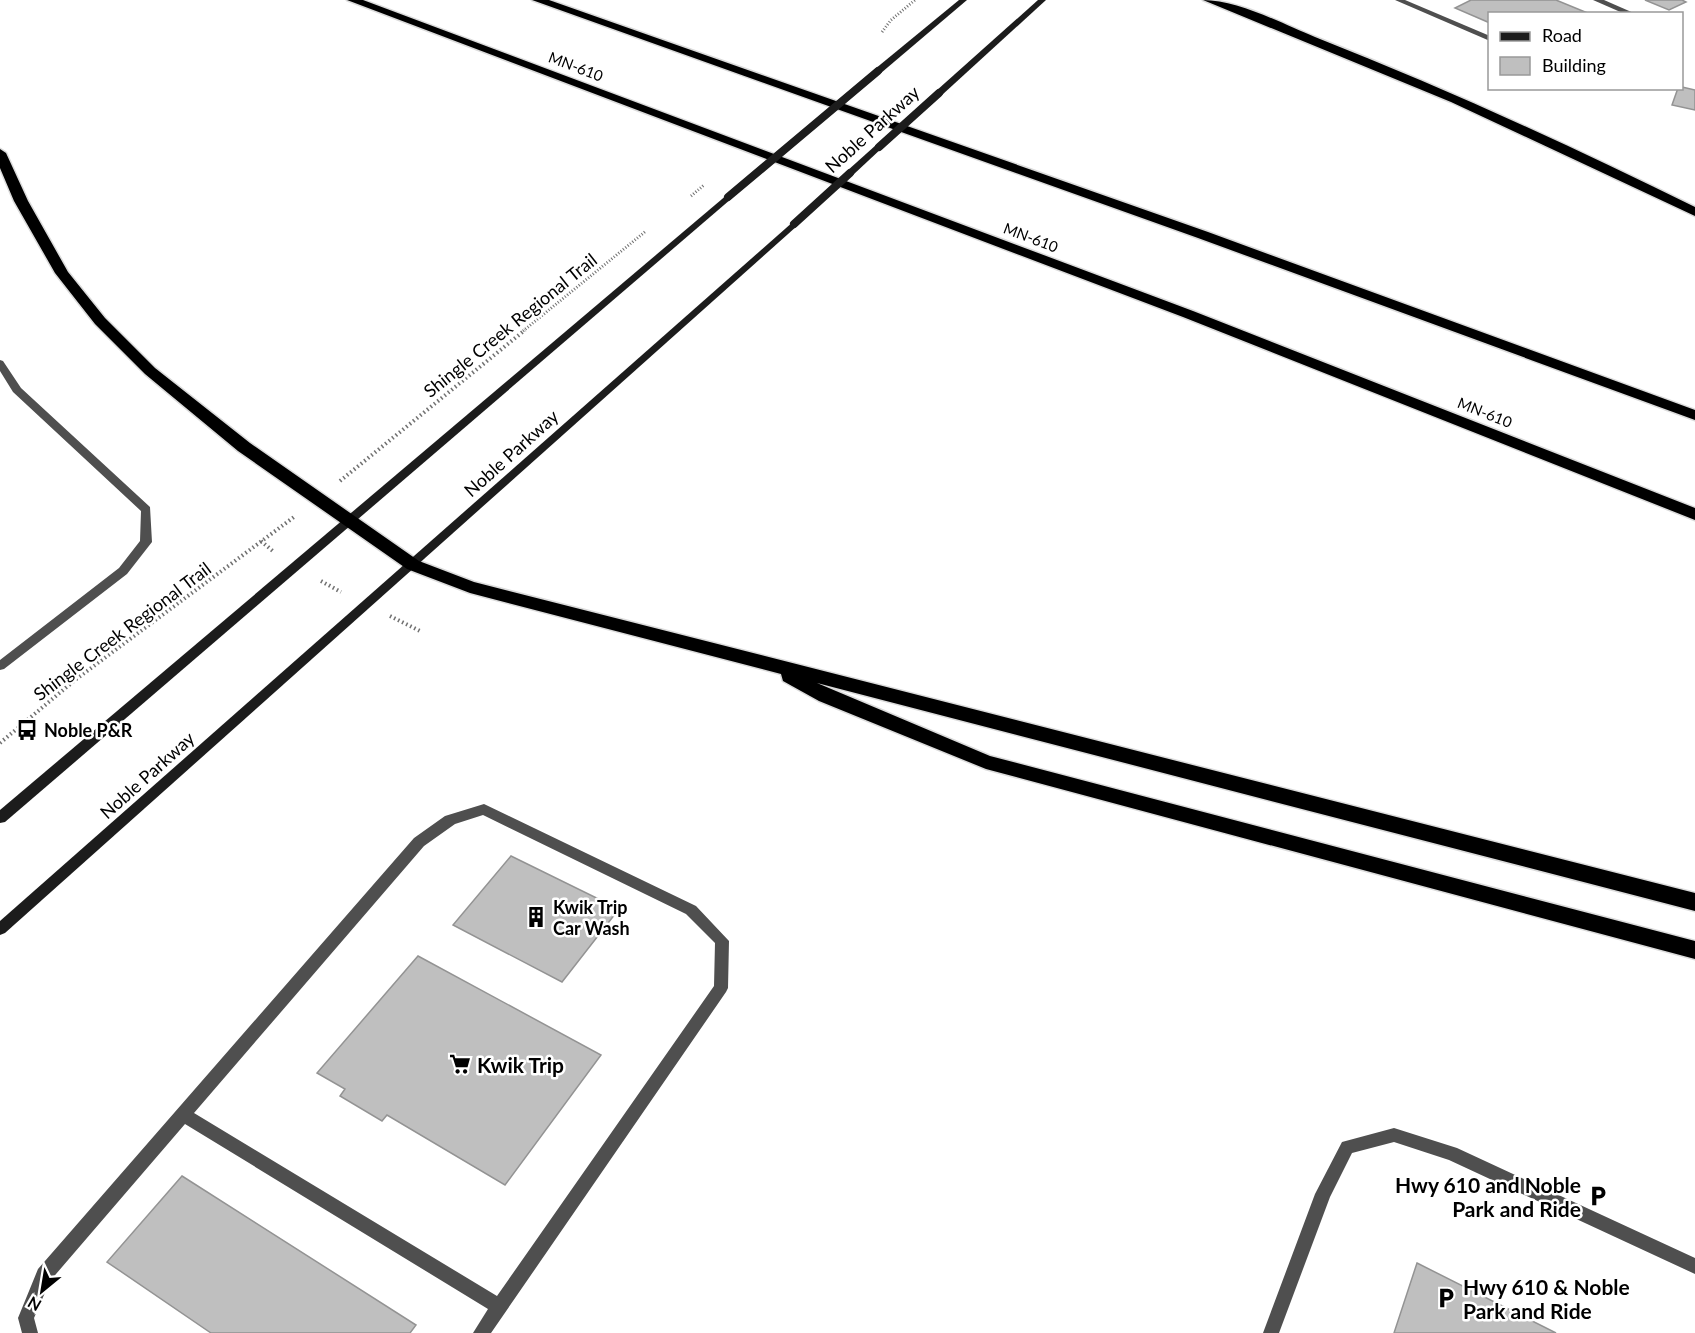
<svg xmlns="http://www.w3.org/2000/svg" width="1695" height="1333" viewBox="0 0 1695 1333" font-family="Lato,sans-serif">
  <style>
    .building { fill: #bfbfbf; stroke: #939393; stroke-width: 1.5 }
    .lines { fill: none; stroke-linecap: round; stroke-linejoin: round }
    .highway-casing { stroke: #dbdbdb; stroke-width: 3 }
    .path-far1 { stroke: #717171; stroke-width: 3; stroke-dasharray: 1 2; stroke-linecap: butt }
    .path { stroke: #717171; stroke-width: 4; stroke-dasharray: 1.5 3; stroke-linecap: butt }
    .lane { fill: #4f4f4f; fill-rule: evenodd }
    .secondary { fill: #1c1c1c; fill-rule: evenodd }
    .highway { fill: #000; fill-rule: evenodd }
    .path-bridge { stroke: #717171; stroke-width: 3; stroke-dasharray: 1 2; stroke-linecap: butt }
    .secondary-bridge { stroke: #1c1c1c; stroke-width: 8 }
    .labels { text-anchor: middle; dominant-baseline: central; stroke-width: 5; stroke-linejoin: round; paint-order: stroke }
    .far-street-label { font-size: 15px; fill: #000; stroke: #fff }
    .street-label { font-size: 18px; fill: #000; stroke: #fff }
    .poi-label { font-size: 18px; font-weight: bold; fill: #000; stroke: #fff; text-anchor: start }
    .near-poi-label { font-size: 21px; font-weight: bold; fill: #000; stroke: #fff; text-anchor: start }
  </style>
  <rect width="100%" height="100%" fill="#fff"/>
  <!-- building -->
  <g class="building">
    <path d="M1471 0H1556L1590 14H1490V23L1455 8Z"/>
    <path d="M1645 0H1682L1686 2 1669 10Z"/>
    <path d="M1682 87 1695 90V110L1672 105 1678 88Z"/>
    <path d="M511 856 619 909 562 982 453 925Z"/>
    <path d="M418 956 601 1055 505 1185 387 1115 382 1121 340 1096 345 1089 317 1073Z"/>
    <path d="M182 1176 416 1325 410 1333H211L107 1262Z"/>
    <path d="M1417 1263 1556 1333H1394Z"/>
  </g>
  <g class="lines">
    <defs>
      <g id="highway">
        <path d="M347 0H363L1193 311 1695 508V520L1183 317Z"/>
        <path d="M532 0H549L1208 232 1695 410V420L1198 238Z"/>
        <path d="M1203 0C1238 0 1283 24 1315 37 1445 88 1571 146 1695 207V216L1451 102Z"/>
        <path d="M0 149 6 153 28 201 68 272 105 318 155 368 250 443 419 561 474 582 1695 893V911L817 683 990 756 1695 941V959L986 769 819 701 783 681 781 674 470 593 407 569 238 451 145 374 95 324 55 273 14 201 0 168Z"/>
      </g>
    </defs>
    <!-- highway casing -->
    <use href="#highway" class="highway-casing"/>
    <!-- path-far1 -->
    <g class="path-far1">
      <path d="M882 32 891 20 915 0"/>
      <path d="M523 331 646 231"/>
    </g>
    <!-- path -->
    <g class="path">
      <path d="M340 481 525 330"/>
      <path d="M261 541 274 552"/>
      <path d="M321 581 341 592"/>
      <path d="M390 616 422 632"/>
      <path d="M0 743 75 680 294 517"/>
    </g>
    <!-- lane -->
    <g class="lane">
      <path d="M1395 0H1405L1490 36V41Z"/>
      <path d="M1593 0H1604L1636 14H1625Z"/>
      <path d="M0 360 3 361 21 388 150 507 152 542 127 574 4 669 0 670V660L119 568 140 541 141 511 13 392 0 371Z"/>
      <path d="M484 804 696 906 729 941 728 988 726 992 491 1333H473L488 1309 185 1124 50 1281 34 1318 38 1333H22L18 1318 38 1269 414 838 445 816ZM483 815 686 914 715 943 714 986 497 1296 194 1113 424 846 455 824Z"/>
      <path d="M1394 1128 1457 1148 1695 1258V1274L1449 1160 1394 1142 1352 1153 1330 1197 1279 1333H1263L1315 1194 1342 1142Z"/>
    </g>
    <!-- secondary -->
    <g class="secondary">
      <path d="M959 0H967L881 73H875V69Z"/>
      <path d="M1038 0H1046L942 95H936V91Z"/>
      <path d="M876 145 883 147 853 175H847V171Z"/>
      <path d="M728 194 731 195V199L5 822 0 823V810Z"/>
      <path d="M794 221 798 224 797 226 5 933 0 935V921Z"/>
    </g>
    <!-- highway -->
    <use href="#highway" class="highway"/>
    <!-- path-bridge -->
    <path class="path-bridge" d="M691 196 704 185"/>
    <!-- secondary-bridge -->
    <g class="secondary-bridge">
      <path d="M879 147 939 93"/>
      <path d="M728 197 878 71"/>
      <path d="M794 224 850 173"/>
    </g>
  </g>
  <!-- icons -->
  <defs>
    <symbol id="bus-bare" viewBox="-9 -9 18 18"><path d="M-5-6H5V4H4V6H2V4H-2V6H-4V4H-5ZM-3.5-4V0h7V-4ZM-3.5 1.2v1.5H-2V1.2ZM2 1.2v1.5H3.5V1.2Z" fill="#000" stroke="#fff" stroke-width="2.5" paint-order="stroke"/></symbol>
    <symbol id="building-bare" viewBox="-9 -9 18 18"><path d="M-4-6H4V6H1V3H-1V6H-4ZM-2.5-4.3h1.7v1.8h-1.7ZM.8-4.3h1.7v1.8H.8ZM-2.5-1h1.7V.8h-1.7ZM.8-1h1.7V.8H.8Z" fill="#000" stroke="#fff" stroke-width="2.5" paint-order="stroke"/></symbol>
    <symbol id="supermarket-bare" viewBox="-9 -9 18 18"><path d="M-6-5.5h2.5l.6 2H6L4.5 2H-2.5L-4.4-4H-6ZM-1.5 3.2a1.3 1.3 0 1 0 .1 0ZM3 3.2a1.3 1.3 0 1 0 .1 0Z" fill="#000" stroke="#fff" stroke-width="2.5" paint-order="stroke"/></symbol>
    <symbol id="parking-bare" viewBox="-9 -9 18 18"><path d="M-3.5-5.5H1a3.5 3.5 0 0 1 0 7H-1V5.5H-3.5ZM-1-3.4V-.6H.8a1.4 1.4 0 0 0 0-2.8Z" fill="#000" stroke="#fff" stroke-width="2.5" paint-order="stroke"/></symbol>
  </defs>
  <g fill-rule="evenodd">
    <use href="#bus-bare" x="12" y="715" width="30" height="30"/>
    <use href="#building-bare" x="521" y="902" width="30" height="30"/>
    <use href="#supermarket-bare" x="445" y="1049" width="30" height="30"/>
    <use href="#parking-bare" x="1583" y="1181" width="30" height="30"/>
    <use href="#parking-bare" x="1431" y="1283" width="30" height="30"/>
  </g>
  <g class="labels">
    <!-- far-street labels -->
    <g class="far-street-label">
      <text transform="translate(576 66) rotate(21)">MN-610</text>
      <text transform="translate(1031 237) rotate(21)">MN-610</text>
      <text transform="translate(1485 412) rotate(22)">MN-610</text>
    </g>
    <!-- street labels -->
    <g class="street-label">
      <text transform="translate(872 129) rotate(-42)">Noble Parkway</text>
      <text transform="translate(510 325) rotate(-39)">Shingle Creek Regional Trail</text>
      <text transform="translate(511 453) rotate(-42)">Noble Parkway</text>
      <text transform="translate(122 631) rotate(-37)">Shingle Creek Regional Trail</text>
      <text transform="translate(147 775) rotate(-42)">Noble Parkway</text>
    </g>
    <!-- poi labels -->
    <g class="poi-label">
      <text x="44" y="730">Noble P&amp;R</text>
      <text x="553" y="907">Kwik Trip<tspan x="553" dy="21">Car Wash</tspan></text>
    </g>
    <!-- near-poi labels -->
    <g class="near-poi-label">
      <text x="477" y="1064">Kwik Trip</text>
      <text x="1581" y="1184" text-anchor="end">Hwy 610 and Noble<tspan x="1581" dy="24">Park and Ride</tspan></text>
      <text x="1463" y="1286">Hwy 610 &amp; Noble<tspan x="1463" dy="24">Park and Ride</tspan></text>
    </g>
  </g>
  <!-- legend -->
  <rect x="1488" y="12" width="195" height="78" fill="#ffffff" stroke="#999999" stroke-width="1.5"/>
  <rect x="1500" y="32" width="30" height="9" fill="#1c1c1c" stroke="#999999" stroke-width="1.5"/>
  <text x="1542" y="42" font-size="18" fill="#000000">Road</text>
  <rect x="1500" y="57" width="30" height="18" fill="#bfbfbf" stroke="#999999" stroke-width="1.5"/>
  <text x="1542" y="72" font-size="18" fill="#000000">Building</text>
  <!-- north arrow -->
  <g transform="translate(42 1291) rotate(210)" stroke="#ffffff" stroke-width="4.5" paint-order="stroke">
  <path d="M0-4.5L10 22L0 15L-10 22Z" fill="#000000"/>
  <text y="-9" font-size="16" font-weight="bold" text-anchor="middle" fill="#000000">N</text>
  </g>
</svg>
